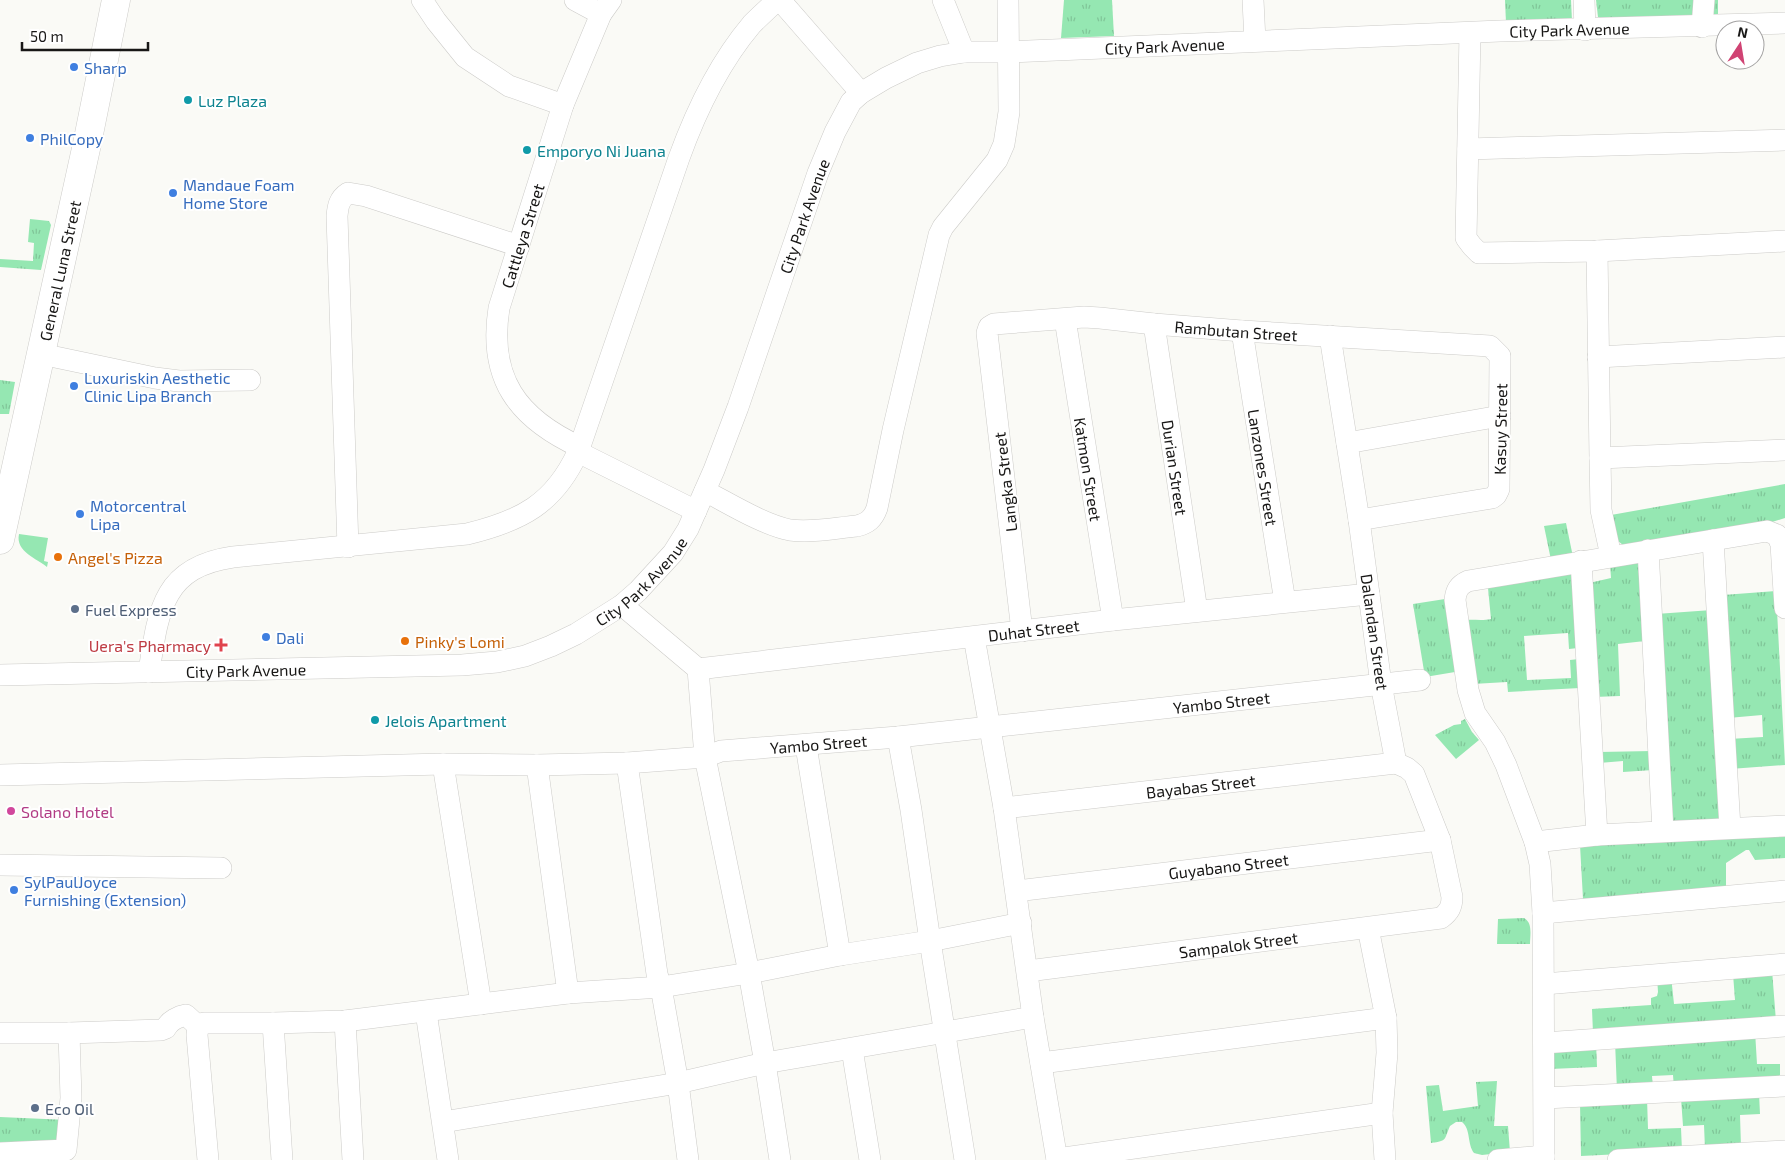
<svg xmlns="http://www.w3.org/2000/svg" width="1785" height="1160" viewBox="0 0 1785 1160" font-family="'Exo 2',sans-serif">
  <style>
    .grass { fill: url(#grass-tufts) }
    .garden { fill: #95e7b2 }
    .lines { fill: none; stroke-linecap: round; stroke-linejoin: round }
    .minor-casing { stroke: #cccbc8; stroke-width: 22 }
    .major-casing { stroke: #cccbc8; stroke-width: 29 }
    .minor { stroke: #fff; stroke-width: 21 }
    .major { stroke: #fff; stroke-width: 28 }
    .shop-dot { fill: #3f7fe0; stroke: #fff; stroke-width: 2 }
    .culture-dot { fill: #0f9aa8; stroke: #fff; stroke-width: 2 }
    .food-dot { fill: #e8710a; stroke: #fff; stroke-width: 2 }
    .service-dot { fill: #5c6f8a; stroke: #fff; stroke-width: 2 }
    .health-dot { fill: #e0444e; stroke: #fff; stroke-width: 2 }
    .hotel-dot { fill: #d1479c; stroke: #fff; stroke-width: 2 }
    .labels { text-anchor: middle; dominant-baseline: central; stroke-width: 4; stroke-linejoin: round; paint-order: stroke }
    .street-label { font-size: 16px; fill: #181716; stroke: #fff }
    .shop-label { font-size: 16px; fill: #366cbe; stroke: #fff; text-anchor: start }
    .culture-label { font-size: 16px; fill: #0d838f; stroke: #fff; text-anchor: start }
    .food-label { font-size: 16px; fill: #c56008; stroke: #fff; text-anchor: start }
    .service-label { font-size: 16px; fill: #4e5e75; stroke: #fff; text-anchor: start }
    .health-label { font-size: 16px; fill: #be3a42; stroke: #fff; text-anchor: end }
    .hotel-label { font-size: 16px; fill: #b23c85; stroke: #fff; text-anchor: start }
  </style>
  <defs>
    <pattern id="grass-tufts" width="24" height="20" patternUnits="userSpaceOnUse" patternTransform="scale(1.25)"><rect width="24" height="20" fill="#95e7b2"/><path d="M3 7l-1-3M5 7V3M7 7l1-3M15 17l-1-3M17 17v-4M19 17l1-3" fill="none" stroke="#80c598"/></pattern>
  </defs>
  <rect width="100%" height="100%" fill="#fafaf6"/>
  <!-- grass -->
  <g class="grass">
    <path d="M1064 0H1112L1114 36 1061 38Z"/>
    <path d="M1505 0H1571L1572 21 1506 23Z"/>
    <path d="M1596 0H1718V16L1603 20 1598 17Z"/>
    <path d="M30 219 49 221 51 225 41 270 0 267V259L33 261 34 243 28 242Z"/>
    <path d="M0 380 15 382 9 414H0Z"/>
    <path d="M1785 484V518L1772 522 1623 545 1618 541 1611 515Z"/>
    <path d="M1566 523 1573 557 1551 560 1544 526Z"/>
    <path d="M1638 562 1645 641 1618 644 1620 696 1594 697 1589 583 1611 578 1610 564Z"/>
    <path d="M1570 574 1573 576 1578 648 1569 649 1568 633 1524 636 1527 680 1571 678 1570 660 1579 659 1580 688 1508 692 1507 682 1473 684 1464 620C1474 619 1481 621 1491 619L1488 588Z"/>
    <path d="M1776 591 1785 765 1730 769 1729 739 1763 737 1762 715 1728 718 1723 595Z"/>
    <path d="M1445 599 1455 672 1425 677 1413 604Z"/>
    <path d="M1712 610 1723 819 1673 826 1656 614Z"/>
    <path d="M1465 719 1472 732 1479 740 1456 759 1435 735 1454 725 1461 724V721Z"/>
    <path d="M1652 751 1653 770 1623 772V761L1599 763V752Z"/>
    <path d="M1785 831V858L1755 860 1749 850H1746L1726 863V890L1583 899 1580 845Z"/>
    <path d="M1524 918C1533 923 1530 935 1530 944H1497L1498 919Z"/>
    <path d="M1772 970 1776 1021 1593 1033 1592 1009 1651 1005V998L1657 996 1658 992 1657 977 1671 976 1674 1004 1735 1000 1733 974Z"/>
    <path d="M1755 1031 1757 1064H1780V1081L1674 1088 1673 1075 1652 1076 1653 1089 1617 1091 1615 1041Z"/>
    <path d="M1596 1042 1597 1067 1550 1069 1551 1047Z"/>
    <path d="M1497 1081 1494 1126H1508L1510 1152 1482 1155 1474 1153C1467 1144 1471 1129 1462 1122H1456L1450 1126C1444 1139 1448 1141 1431 1143L1426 1086 1439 1085 1443 1111 1478 1106 1476 1082Z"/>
    <path d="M1759 1093 1760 1114 1740 1115 1741 1147 1705 1149 1704 1125 1683 1126 1681 1098Z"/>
    <path d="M1647 1098 1648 1129 1681 1128 1682 1151 1581 1156 1580 1103Z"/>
    <path d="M0 1117 68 1120 65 1149 0 1150Z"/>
  </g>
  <!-- garden -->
  <path class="garden" d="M19 534 48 538 44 561 48 562 47 567C38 559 15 552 19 534Z"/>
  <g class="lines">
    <defs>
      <g id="minor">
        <path d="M422 0 436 21 465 57 509 86 563 105"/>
        <path d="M575 0 601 14"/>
        <path d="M780 0 861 93"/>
        <path d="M943 0 964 52"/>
        <path d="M1253 0 1255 41"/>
        <path d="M1584 0 1585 30"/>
        <path d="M1702 27 1704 0"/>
        <path d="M1470 33 1466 238 1472 246 1479 253 1597 251 1785 241"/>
        <path d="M1468 149 1785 140"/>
        <path d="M1597 251 1600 458 1785 450"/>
        <path id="s1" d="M1065 319 1113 620"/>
        <path id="s2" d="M1154 324 1197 611"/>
        <path id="s3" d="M1242 331 1285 602"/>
        <path d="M41 354 155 378 179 381 250 380"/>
        <path d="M1598 357 1785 347"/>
        <path d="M1347 443 1500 416"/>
        <path id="s4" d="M580 447C517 418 488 378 499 308L563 105 601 14 611 0"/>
        <path d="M578 452 696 511"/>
        <path d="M1600 458 1601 510 1611 556"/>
        <path d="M705 491C730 504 764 525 790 530 812 533 835 528 857 526 868 523 873 519 877 508L893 430 939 235 943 227 997 160 1004 144 1009 112 1008 0"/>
        <path d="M1713 540 1730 828"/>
        <path d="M348 547 337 216C338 206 339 199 348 193L366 196 519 246"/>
        <path d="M1648 550 1663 831"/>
        <path d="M1581 561 1597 835"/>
        <path d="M622 605 698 669 705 757 749 973 765 1063 780 1160"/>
        <path id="s5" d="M1022 631 987 333 989 327 994 324 1084 317 1100 318 1154 324 1242 331 1490 346 1500 356 1499 489 1496 495 1492 498 1359 520"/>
        <path d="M974 637 1004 808 1033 1017 1057 1160"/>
        <path id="s6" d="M698 669 1113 620 1369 594"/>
        <path d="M149 672C158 612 162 567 233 557L467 534C521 521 554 504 578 452L679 158C696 111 719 63 752 24 760 16 769 8 777 0"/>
        <path id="s7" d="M0 675 462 665 497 662 525 656 551 646 576 634 622 605 638 591 673 553 688 529 714 470 738 407 818 173 835 132 851 102 861 93 886 78 917 63 940 56 964 52H1007L1500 31 1785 23"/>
        <path d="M898 737 911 810 930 941 965 1160"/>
        <path d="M806 746 840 955"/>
        <path d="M443 764 537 765 627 763"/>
        <path d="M537 765 568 993"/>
        <path d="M0 775 443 764 481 1004"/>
        <path id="s8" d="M1004 808 1396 763"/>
        <path d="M1535 842 1597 835 1785 826"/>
        <path d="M0 865 221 868"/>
        <path id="s9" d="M1016 891 1440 840"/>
        <path d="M1543 913 1785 891"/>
        <path id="s10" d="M1028 971 1441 918C1449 912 1452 907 1452 897L1440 840 1414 774 1407 768 1396 763 1381 684 1359 520 1330 336"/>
        <path d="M1544 984 1785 964"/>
        <path d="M426 1012 448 1160"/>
        <path d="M345 1021 353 1160"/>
        <path d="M273 1023 282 1160"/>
        <path d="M198 1026 204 1023H273L345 1021 568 993 661 987 749 973 840 955 930 941 1021 923"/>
        <path d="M0 1033H69L161 1030 166 1028C169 1021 179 1016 186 1015L198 1026 197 1035 208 1160"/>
        <path d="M1544 1043 1785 1026"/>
        <path d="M852 1049 870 1160"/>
        <path d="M1041 1063 1386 1018 1368 928"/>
        <path d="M1545 1098 1785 1086"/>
        <path d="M1382 1113 1385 1160"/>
        <path d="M443 1122 678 1083 765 1063 1033 1017"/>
        <path d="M0 1153 66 1150 71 1098 69 1033"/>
        <path d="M1057 1159 1382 1113 1387 1053 1386 1018"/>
        <path id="s11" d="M688 1160 678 1083 661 987 657 974 627 763 705 757 721 751 898 737 1420 680"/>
        <path d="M1498 1160 1544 1156"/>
        <path d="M1544 1160 1543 913 1540 864 1535 842 1506 765 1495 742 1475 713 1468 690 1455 600C1456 590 1459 585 1468 581L1767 531 1777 535 1781 544 1785 608"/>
        <path d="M1618 1160 1785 1151"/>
      </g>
      <g id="major">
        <path id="s12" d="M0 540 87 144 116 0"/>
      </g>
    </defs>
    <!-- minor casing -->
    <use href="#minor" class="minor-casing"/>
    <!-- major casing -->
    <use href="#major" class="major-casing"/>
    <!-- minor -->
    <use href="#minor" class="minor"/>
    <!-- major -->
    <use href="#major" class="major"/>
  </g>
  <!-- markers -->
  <g class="shop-dot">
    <circle cx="74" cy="67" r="5"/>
    <circle cx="30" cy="138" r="5"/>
    <circle cx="173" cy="193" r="5"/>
    <circle cx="74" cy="386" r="5"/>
    <circle cx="80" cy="514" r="5"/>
    <circle cx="266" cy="637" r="5"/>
    <circle cx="14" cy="890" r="5"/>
  </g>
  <g class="culture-dot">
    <circle cx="188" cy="100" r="5"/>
    <circle cx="527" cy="150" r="5"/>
    <circle cx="375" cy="720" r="5"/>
  </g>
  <g class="food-dot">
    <circle cx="58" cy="557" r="5"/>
    <circle cx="405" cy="641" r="5"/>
  </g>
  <g class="service-dot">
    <circle cx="75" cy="609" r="5"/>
    <circle cx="35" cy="1108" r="5"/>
  </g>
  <path class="health-dot" d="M218.5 637.5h5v5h5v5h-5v5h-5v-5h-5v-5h5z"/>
  <circle class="hotel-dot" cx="11" cy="811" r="5"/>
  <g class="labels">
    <!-- street labels -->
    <g class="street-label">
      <text stroke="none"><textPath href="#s7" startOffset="1926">City Park Avenue</textPath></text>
      <text stroke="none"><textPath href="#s7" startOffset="1521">City Park Avenue</textPath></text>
      <text stroke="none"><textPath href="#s7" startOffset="1071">City Park Avenue</textPath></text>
      <text stroke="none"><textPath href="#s4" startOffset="252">Cattleya Street</textPath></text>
      <text stroke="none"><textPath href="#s12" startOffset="276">General Luna Street</textPath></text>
      <text stroke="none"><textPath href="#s5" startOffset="555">Rambutan Street</textPath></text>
      <text transform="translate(1500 429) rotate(-89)">Kasuy Street</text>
      <text stroke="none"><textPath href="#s3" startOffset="138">Lanzones Street</textPath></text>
      <text stroke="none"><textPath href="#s2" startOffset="145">Durian Street</textPath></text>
      <text stroke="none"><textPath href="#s1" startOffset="152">Katmon Street</textPath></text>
      <text transform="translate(1005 482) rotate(-97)">Langka Street</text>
      <text stroke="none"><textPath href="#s7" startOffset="666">City Park Avenue</textPath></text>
      <text stroke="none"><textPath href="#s6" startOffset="338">Duhat Street</textPath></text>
      <text transform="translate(1375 632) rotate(82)">Dalandan Street</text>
      <text stroke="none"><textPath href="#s7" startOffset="246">City Park Avenue</textPath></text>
      <text stroke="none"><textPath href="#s11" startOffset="1000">Yambo Street</textPath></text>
      <text stroke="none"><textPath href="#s11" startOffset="595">Yambo Street</textPath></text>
      <text stroke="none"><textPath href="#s8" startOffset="198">Bayabas Street</textPath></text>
      <text stroke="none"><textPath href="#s9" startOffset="214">Guyabano Street</textPath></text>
      <text stroke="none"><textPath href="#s10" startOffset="212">Sampalok Street</textPath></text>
    </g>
    <!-- shop labels -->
    <g class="shop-label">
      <text x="84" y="67">Sharp</text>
      <text x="40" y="138">PhilCopy</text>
      <text x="183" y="184">Mandaue Foam<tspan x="183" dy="18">Home Store</tspan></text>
      <text x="84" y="377">Luxuriskin Aesthetic<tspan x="84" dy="18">Clinic Lipa Branch</tspan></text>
      <text x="90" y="505">Motorcentral<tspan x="90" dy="18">Lipa</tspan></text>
      <text x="276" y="637">Dali</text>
      <text x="24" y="881">SylPaulJoyce<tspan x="24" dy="18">Furnishing (Extension)</tspan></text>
    </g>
    <!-- culture labels -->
    <g class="culture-label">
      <text x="198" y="100">Luz Plaza</text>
      <text x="537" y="150">Emporyo Ni Juana</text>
      <text x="385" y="720">Jelois Apartment</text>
    </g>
    <!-- food labels -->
    <g class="food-label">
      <text x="68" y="557">Angel's Pizza</text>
      <text x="415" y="641">Pinky's Lomi</text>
    </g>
    <!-- service labels -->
    <g class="service-label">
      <text x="85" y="609">Fuel Express</text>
      <text x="45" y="1108">Eco Oil</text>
    </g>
    <!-- health labels -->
    <g class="health-label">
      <text x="211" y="645">Uera's Pharmacy</text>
    </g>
    <!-- hotel labels -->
    <g class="hotel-label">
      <text x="21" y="811">Solano Hotel</text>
    </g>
  </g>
  <!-- north arrow -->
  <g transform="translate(1740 45) rotate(12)"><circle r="24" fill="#ffffff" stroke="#a3a2a2"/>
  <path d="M0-4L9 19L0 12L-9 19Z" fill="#d04373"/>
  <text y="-8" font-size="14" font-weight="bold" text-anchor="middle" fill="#181716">N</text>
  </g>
  <!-- scale -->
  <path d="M22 42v8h126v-8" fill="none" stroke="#181716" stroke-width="2.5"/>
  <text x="30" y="42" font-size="15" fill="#181716" stroke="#ffffff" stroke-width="4" paint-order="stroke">50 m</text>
</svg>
